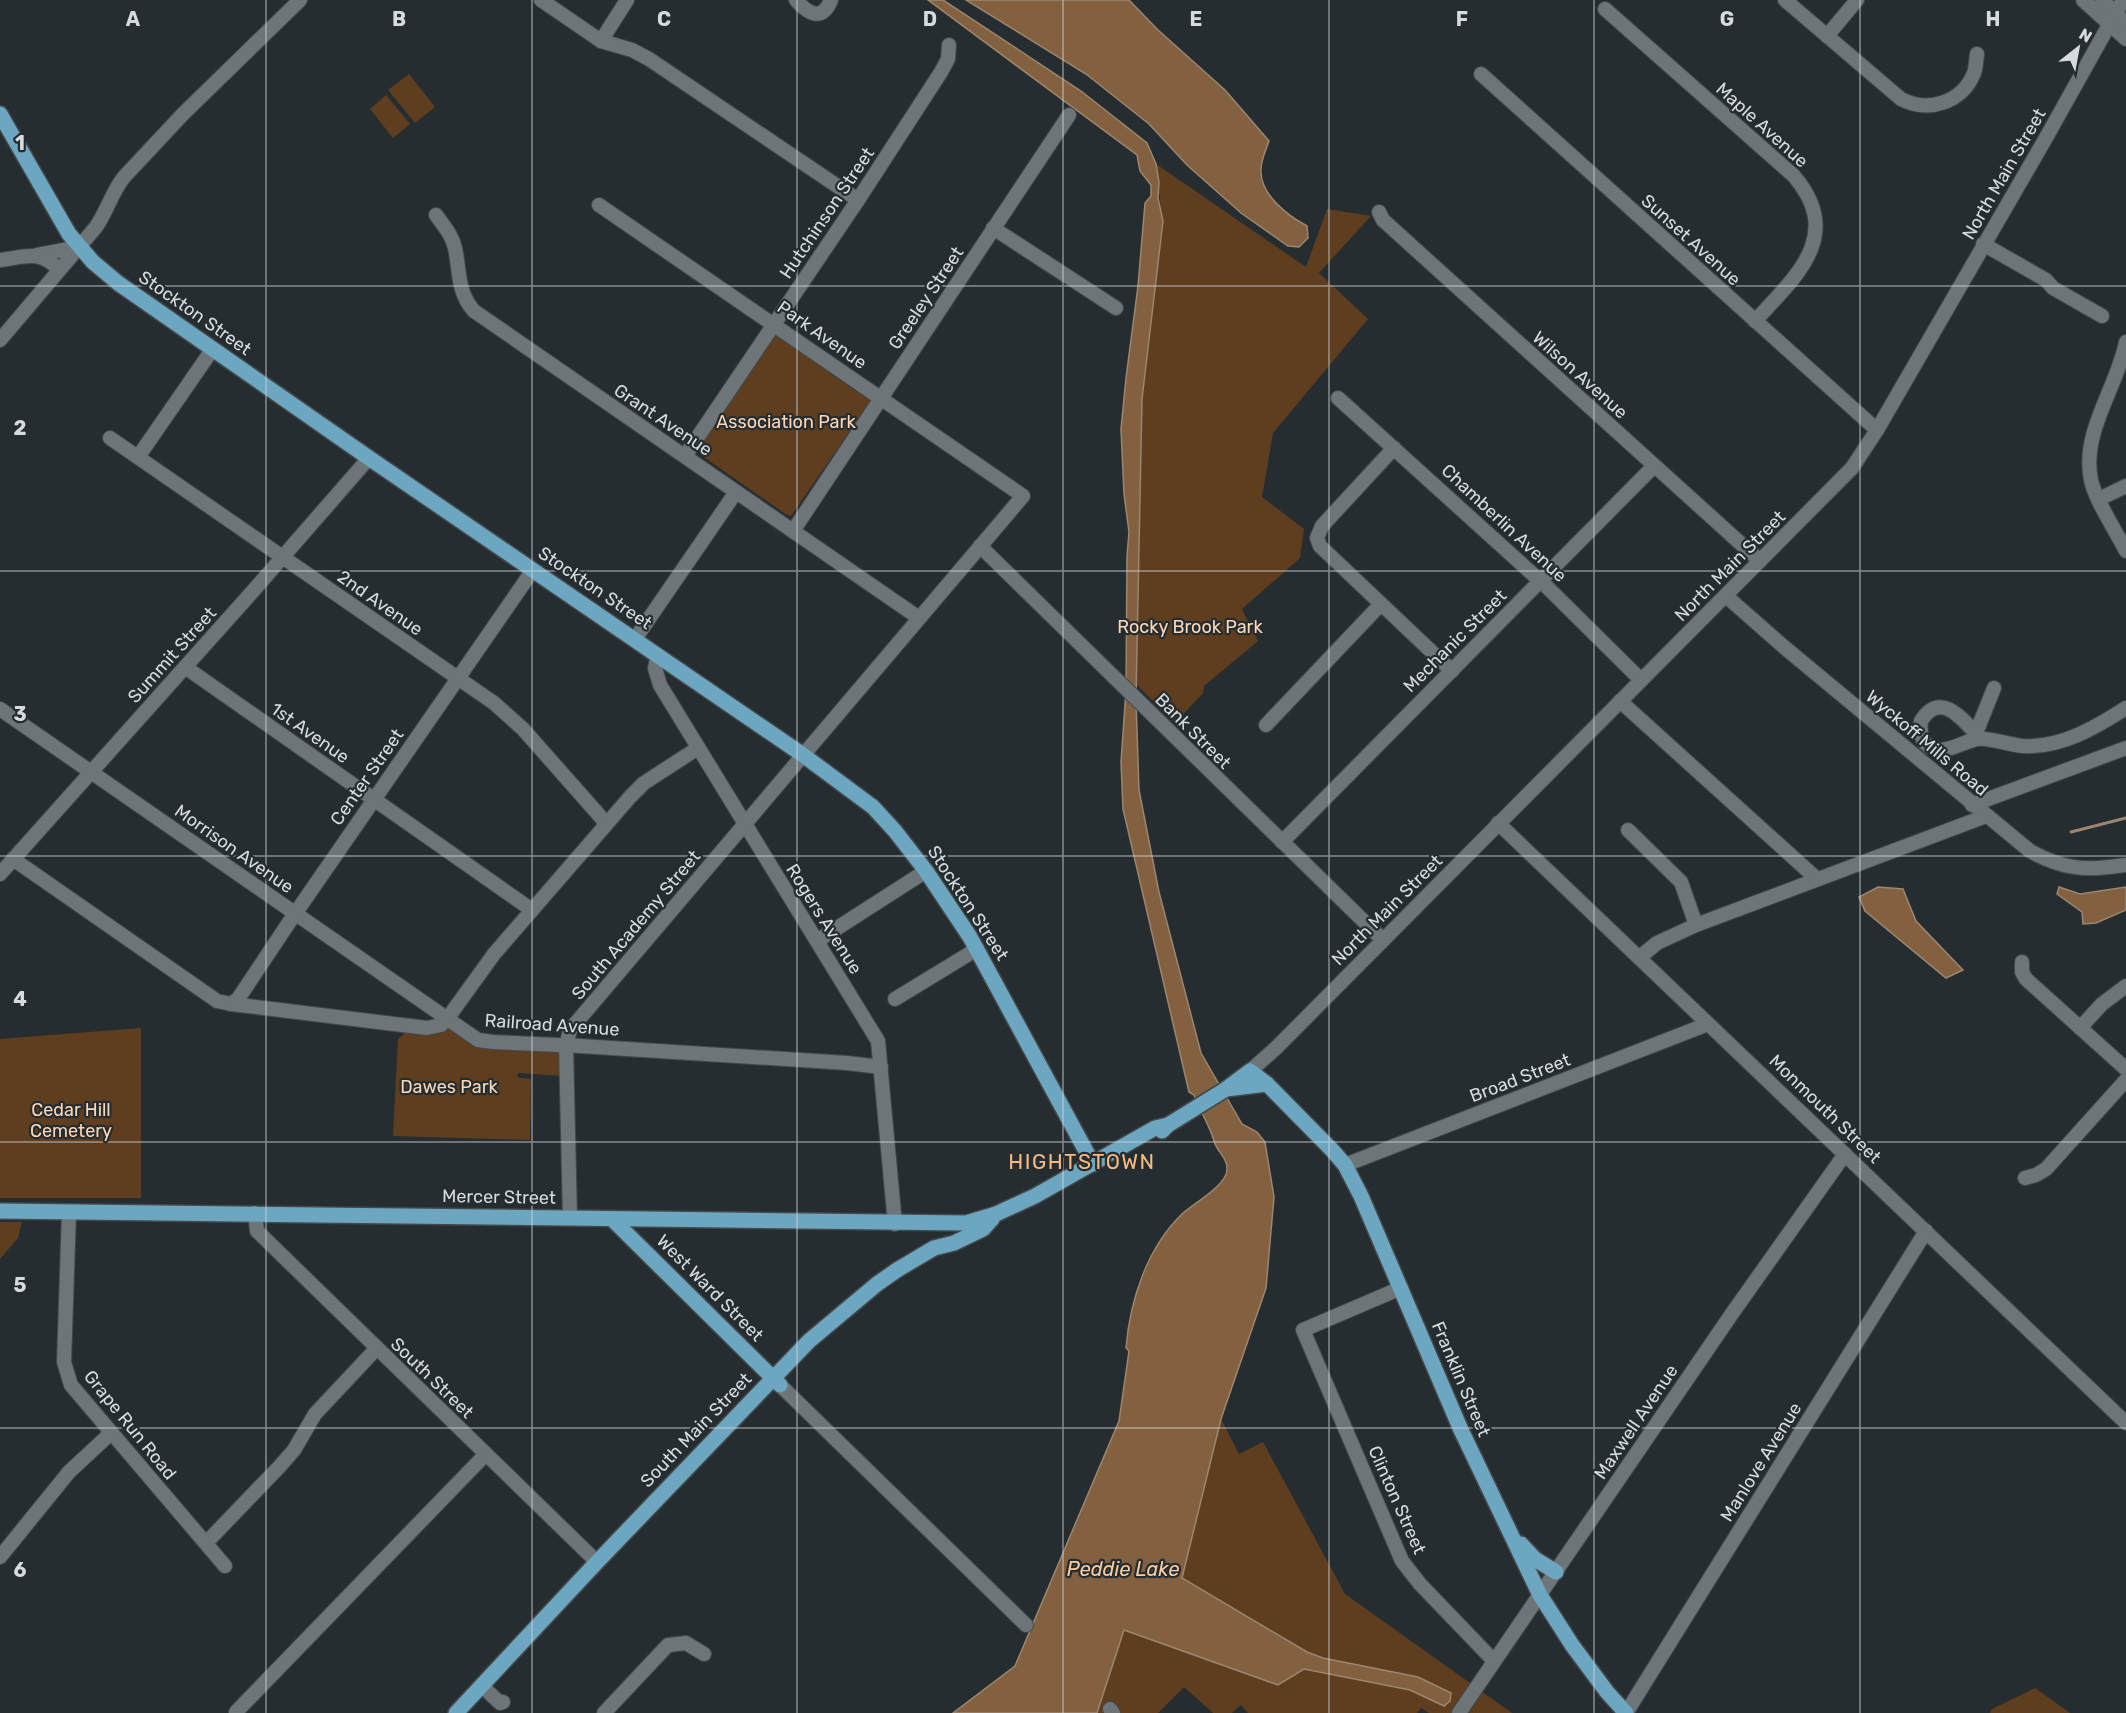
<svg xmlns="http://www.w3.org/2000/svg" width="2126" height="1713" viewBox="0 0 2126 1713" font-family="Rubik,sans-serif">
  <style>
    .green { fill: #5e3e1f }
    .water { fill: #836140; stroke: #9c866f; stroke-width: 1.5 }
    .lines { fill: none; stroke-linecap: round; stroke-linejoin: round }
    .stream { stroke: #9c866f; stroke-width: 3 }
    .minor-casing { stroke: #43484b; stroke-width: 16 }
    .major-casing { stroke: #43484b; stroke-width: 18 }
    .minor { stroke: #6d7579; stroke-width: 14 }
    .major { stroke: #6da6c0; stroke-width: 15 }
    .grid { fill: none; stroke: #d6dbdd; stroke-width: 1.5; stroke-opacity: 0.55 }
    .labels { text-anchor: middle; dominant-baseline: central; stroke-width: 4.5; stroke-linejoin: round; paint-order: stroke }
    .street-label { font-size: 18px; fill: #d6dbdd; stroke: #262d30 }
    .park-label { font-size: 18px; fill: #fbd8b8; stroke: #262d30 }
    .water-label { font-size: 20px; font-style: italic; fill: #fbcda3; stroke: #262d30 }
    .quarter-label { font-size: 21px; letter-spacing: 1.5px; fill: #f6ba82; stroke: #262d30 }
    .grid-label { font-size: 20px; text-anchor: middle; font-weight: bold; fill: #d6dbdd; stroke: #262d30; stroke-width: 4.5; stroke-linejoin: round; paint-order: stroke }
  </style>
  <rect width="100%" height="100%" fill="#262d30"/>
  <!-- green -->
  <g class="green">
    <path d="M409 74 435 107 415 123 388 90Z"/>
    <path d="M386 95 410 124 393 138 370 109Z"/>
    <path d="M1156 164 1306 267 1327 209 1371 216 1319 273 1368 319 1273 433 1262 497 1304 529 1300 558 1242 609 1258 641 1204 686 1203 693 1175 723 1137 685 1142 399 1163 221C1159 202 1159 183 1156 164Z"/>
    <path d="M776 335 854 390 868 396 870 402 791 516 787 515 705 458 700 451 702 441Z"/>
    <path d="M141 1028V1198H0V1039Z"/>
    <path d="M450 1029 469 1041 562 1051V1076L519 1073 517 1075 519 1078 531 1079 530 1140 393 1136 398 1039 405 1033Z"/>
    <path d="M0 1222H22L18 1238 0 1259Z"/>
    <path d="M1221 1419 1239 1454 1263 1442 1345 1594 1512 1713H1429L1421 1708 1417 1713H1248L1241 1705 1232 1713H1213L1184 1687 1158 1713H1097L1124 1630 1278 1685 1303 1669 1410 1690 1444 1706 1450 1701 1307 1652 1182 1578Z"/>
    <path d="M2035 1688 2070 1713H1990L1992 1709Z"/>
  </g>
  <!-- water -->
  <g class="water">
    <path d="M928 0H943L1081 91 1147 143 1156 164 1159 182 1158 198 1163 221 1142 399 1136 700 1139 790 1159 892 1201 1053 1242 1124 1257 1132 1265 1142 1274 1197 1266 1288 1221 1419 1182 1578 1307 1652 1323 1658 1418 1677 1451 1693 1450 1701 1444 1706 1410 1690 1304 1669 1278 1685 1124 1630 1097 1713H953L1015 1666 1119 1421 1129 1351 1126 1348C1130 1300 1147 1248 1182 1214 1194 1203 1226 1186 1227 1170 1228 1158 1217 1152 1214 1141 1210 1126 1200 1111 1194 1095L1189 1092 1123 809 1121 762 1126 690 1127 556 1129 532 1124 494 1121 429 1126 378 1138 286 1145 203 1151 196V185L1140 171 1137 155Z"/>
    <path d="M966 0H1129L1158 30 1225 90 1269 141C1266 150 1261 160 1261 169 1259 194 1288 216 1307 226L1308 238 1299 247 1288 246 1241 213 1187 165 1149 124 1086 74Z"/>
    <path d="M1878 887 1903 889 1916 921 1963 970 1946 978 1865 911 1859 897Z"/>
    <path d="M2059 887 2080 894 2126 887V910L2096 923 2083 924 2082 912 2057 894Z"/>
  </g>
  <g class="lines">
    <!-- stream -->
    <path class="stream" d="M2071 832 2126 818"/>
    <defs>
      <g id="minor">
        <path d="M541 0 601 41 632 50 649 59 858 200"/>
        <path d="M796 0C808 14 822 22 831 0"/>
        <path d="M1785 0 1901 99C1928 113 1962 103 1974 73 1976 68 1976 60 1977 54"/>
        <path d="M2083 0 2126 39"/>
        <path d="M2102 0 2126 23"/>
        <path d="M1605 9 1794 176C1845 236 1795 277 1755 321"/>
        <path d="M1827 36 1857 0"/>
        <path d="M601 41 627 0"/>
        <path d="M1481 74 1877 430"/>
        <path d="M1379 212 1383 220 1760 561"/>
        <path d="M436 215C444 226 452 235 455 248 460 271 457 292 474 311L919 618"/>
        <path d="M993 228 1116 308"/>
        <path d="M1983 244 2046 280 2053 288 2102 316"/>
        <path d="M37 255 79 247"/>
        <path d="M0 260C25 257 40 249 59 270"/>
        <path d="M0 340 96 227C107 211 112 192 124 177L183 114 300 0"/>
        <path d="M2126 342C2117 388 2081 432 2091 480 2095 500 2116 531 2126 551"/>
        <path d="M1338 398 1547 587 1641 680"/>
        <path d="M110 438 494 703 523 729 606 823"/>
        <path d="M1394 448 1322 526 1317 538 1320 546 1452 671"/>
        <path d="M685 456 858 200 941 72 948 59 949 45"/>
        <path d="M138 457 212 350"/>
        <path d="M2099 499 2126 486"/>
        <path d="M793 531 1069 115"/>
        <path d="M980 546 1383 940"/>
        <path d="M1726 596 1784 647 2030 851C2064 870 2088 871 2126 865"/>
        <path d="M635 639 736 492"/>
        <path d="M658 655 655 668 660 685 878 1041 895 1224"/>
        <path d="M185 667 532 910"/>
        <path d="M1620 701 1817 879"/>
        <path d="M0 709 478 1040 493 1042 580 1046 847 1063 881 1067"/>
        <path d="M1266 725 1381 604"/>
        <path d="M1976 733 1994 688"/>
        <path d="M1980 738C1964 721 1941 689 1921 721 1920 729 1920 736 1925 743 1940 759 1961 742 1977 739 1988 737 2010 745 2023 746 2061 748 2095 728 2126 708"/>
        <path d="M1972 805 2126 748"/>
        <path d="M1498 823 2126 1423"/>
        <path d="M1628 830 1681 882 1696 925"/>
        <path d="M1282 842 1654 466"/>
        <path d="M13 859 217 1001 231 1004 427 1028 441 1025 447 1019 494 954 630 797 644 783 698 748"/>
        <path d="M0 874 253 591 369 458"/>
        <path d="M817 941 926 871"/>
        <path d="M1640 957 1657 943 1696 925 1986 816"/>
        <path d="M2022 962V972L2026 979 2126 1069"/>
        <path d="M895 999 977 949"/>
        <path d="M231 1004 238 999 290 921 533 570"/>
        <path d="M2080 1028 2102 1004 2126 986"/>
        <path d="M1250 1071 1276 1048 1852 468 1877 430 2047 136 2123 0"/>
        <path d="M1345 1165 1708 1024"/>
        <path d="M2025 1178 2036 1175 2046 1169 2126 1080"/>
        <path d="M69 1212 64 1362 71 1385 225 1566"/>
        <path d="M255 1213 257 1231 597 1562"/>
        <path d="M570 1218 566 1046 570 1030 1023 496 599 205"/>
        <path d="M1401 1288 1303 1330 1402 1561 1420 1584 1494 1661"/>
        <path d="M780 1385 1026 1625"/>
        <path d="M206 1543 280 1466 294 1450 315 1414 376 1349"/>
        <path d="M0 1557 69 1472 111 1433"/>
        <path d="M482 1686 500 1703 503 1702"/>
        <path d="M1110 1709 1113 1713"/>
        <path d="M236 1712 485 1455"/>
        <path d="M604 1713 668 1645 686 1643 704 1654"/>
        <path d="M1459 1713 1731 1315 1845 1154"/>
        <path d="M1626 1713 1926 1231"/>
      </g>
      <g id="major">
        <path d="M0 114 69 234 93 262 118 283 369 458 803 755 873 807 895 831 926 871 970 937 1093 1164"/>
        <path d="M1226 1089 1267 1084"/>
        <path d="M1162 1131 1168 1125 1226 1089 1250 1071 1267 1084 1333 1151 1345 1165 1361 1196 1461 1430 1540 1595 1572 1645 1607 1692 1626 1713"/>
        <path d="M0 1211 966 1223 996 1214 1035 1196 1155 1128 1168 1125"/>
        <path d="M612 1219 780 1385"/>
        <path d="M1521 1544 1535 1559 1556 1572"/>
        <path d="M456 1713 597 1562 809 1341 877 1284 897 1270 934 1248 954 1243 983 1229 992 1219"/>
      </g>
    </defs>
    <!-- minor casing -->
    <use href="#minor" class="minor-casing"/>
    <!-- major casing -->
    <use href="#major" class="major-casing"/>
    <!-- minor -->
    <use href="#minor" class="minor"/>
    <!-- major -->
    <use href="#major" class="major"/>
  </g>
  <!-- grid -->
  <path class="grid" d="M266 0V1713M532 0V1713M797 0V1713M1063 0V1713M1329 0V1713M1594 0V1713M1860 0V1713M0 286H2126M0 571H2126M0 856H2126M0 1142H2126M0 1428H2126"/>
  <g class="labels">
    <!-- street labels -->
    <g class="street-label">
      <text transform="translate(1762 125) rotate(42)">Maple Avenue</text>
      <text transform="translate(2004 174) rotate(-60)">North Main Street</text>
      <text transform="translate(827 213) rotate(-56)">Hutchinson Street</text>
      <text transform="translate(1691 240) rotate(42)">Sunset Avenue</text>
      <text transform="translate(926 298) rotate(-56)">Greeley Street</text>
      <text transform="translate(195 313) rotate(35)">Stockton Street</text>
      <text transform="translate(822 335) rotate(35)">Park Avenue</text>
      <text transform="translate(1580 375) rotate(42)">Wilson Avenue</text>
      <text transform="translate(663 420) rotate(34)">Grant Avenue</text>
      <text transform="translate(1504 523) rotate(43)">Chamberlin Avenue</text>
      <text transform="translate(1730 566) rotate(-45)">North Main Street</text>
      <text transform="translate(595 588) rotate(34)">Stockton Street</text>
      <text transform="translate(380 603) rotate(35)">2nd Avenue</text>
      <text transform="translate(1455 641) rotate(-45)">Mechanic Street</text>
      <text transform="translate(172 655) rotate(-48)">Summit Street</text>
      <text transform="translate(1193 731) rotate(45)">Bank Street</text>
      <text transform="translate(310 733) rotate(35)">1st Avenue</text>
      <text transform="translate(1927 743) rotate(40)">Wyckoff Mills Road</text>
      <text transform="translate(367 777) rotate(-55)">Center Street</text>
      <text transform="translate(234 849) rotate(35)">Morrison Avenue</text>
      <text transform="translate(968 903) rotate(57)">Stockton Street</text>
      <text transform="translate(1387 910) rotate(-45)">North Main Street</text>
      <text transform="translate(824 919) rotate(58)">Rogers Avenue</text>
      <text transform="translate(636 925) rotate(-50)">South Academy Street</text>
      <text transform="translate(552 1025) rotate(4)">Railroad Avenue</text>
      <text transform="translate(1520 1078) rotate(-21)">Broad Street</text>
      <text transform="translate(1825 1109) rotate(44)">Monmouth Street</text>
      <text transform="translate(499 1197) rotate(1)">Mercer Street</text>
      <text transform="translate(710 1288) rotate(45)">West Ward Street</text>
      <text transform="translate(432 1378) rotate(44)">South Street</text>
      <text transform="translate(1461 1379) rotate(67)">Franklin Street</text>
      <text transform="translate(1636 1422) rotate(-56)">Maxwell Avenue</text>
      <text transform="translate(130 1425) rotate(51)">Grape Run Road</text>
      <text transform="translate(696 1430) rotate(-46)">South Main Street</text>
      <text transform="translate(1761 1462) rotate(-58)">Manlove Avenue</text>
      <text transform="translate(1397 1500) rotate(66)">Clinton Street</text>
    </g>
    <!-- park labels -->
    <g class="park-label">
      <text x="786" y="422">Association Park</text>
      <text x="1190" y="627">Rocky Brook Park</text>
      <text x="449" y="1087">Dawes Park</text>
      <text x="71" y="1110">Cedar Hill<tspan x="71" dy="21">Cemetery</tspan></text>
    </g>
    <!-- water labels -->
    <g class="water-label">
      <text x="1123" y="1569">Peddie Lake</text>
    </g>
    <!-- quarter labels -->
    <g class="quarter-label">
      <text x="1082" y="1161">HIGHTSTOWN</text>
    </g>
  </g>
  <g class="grid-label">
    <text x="133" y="26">A</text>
    <text x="399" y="26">B</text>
    <text x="664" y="26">C</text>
    <text x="930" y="26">D</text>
    <text x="1196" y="26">E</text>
    <text x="1462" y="26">F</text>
    <text x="1727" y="26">G</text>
    <text x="1993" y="26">H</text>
    <text x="20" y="150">1</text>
    <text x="20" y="435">2</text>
    <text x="20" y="721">3</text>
    <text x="20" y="1006">4</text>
    <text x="20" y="1292">5</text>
    <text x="20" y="1577">6</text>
  </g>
  <!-- north arrow -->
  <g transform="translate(2078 48) rotate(31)" stroke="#262d30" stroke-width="4.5" paint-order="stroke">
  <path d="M0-4.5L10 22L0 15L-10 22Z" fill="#d6dbdd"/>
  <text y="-9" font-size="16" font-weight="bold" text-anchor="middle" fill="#d6dbdd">N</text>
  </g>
</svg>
